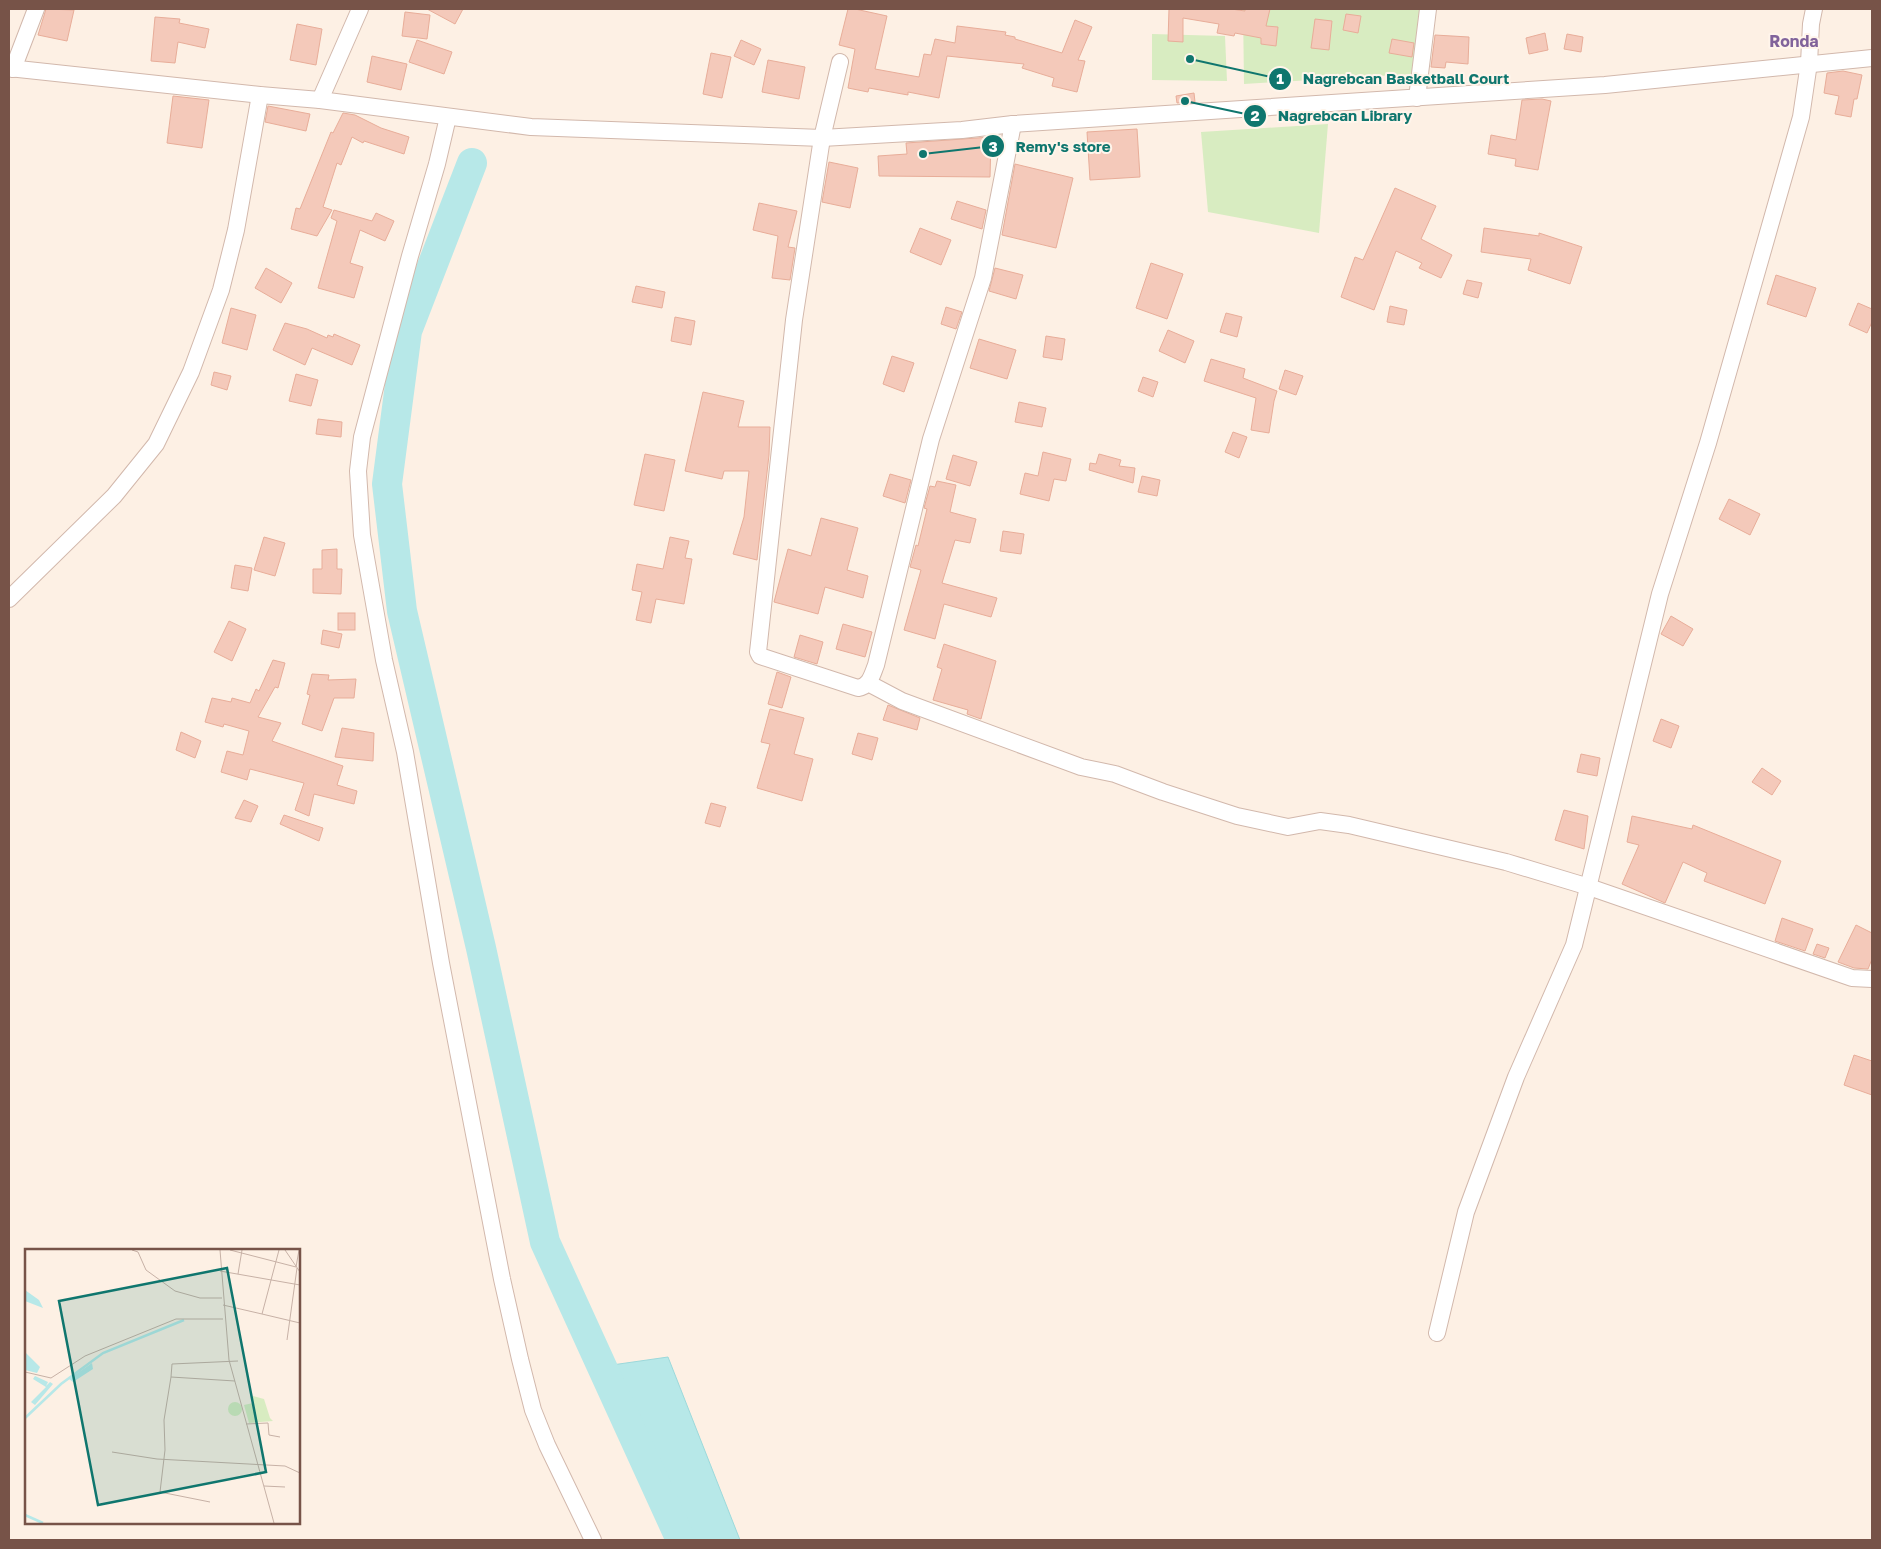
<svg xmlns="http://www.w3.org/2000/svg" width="1881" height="1549" viewBox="0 0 1881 1549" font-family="'Golos Text',sans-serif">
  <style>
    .green { fill: #d8ecc1 }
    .water { fill: #b7e8e8; stroke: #9cd9db }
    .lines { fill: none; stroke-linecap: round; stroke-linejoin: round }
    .river { stroke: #b7e8e8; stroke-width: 30 }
    .building { fill: #f4c9ba; stroke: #e8ad99 }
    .street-casing { stroke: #d2b8ac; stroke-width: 18 }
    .street { stroke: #fff; stroke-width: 16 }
    .labels { text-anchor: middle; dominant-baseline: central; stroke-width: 4; stroke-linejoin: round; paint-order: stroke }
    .quarter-label { font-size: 16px; font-weight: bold; fill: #81639b; stroke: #fff5eb }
    .inset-river { fill: none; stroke: #b7e8e8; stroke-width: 2.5 }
    .inset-road { fill: none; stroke: #c7b1a6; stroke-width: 1 }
    .view { fill: #0f766e; fill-opacity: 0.15; stroke: #0f766e; stroke-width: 2.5 }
    .inset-edge { fill: none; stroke: #775348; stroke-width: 2.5 }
    .leader { fill: none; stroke: #0f766e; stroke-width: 2 }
    .callout-dot { fill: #0f766e; stroke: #fff5eb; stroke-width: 2 }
    .mark-label { font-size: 15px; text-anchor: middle; font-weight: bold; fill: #fff }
    .callout-label { font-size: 15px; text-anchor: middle; font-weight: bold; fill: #0f766e; stroke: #fff5eb; stroke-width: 4; stroke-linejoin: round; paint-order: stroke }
  </style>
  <rect width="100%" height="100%" fill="#fdf0e4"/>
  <!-- green -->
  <g class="green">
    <path d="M1243 9H1420L1412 74 1244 84Z"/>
    <path d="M1152 34 1225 36 1227 81 1152 80Z"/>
    <path d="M1328 124 1319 233 1208 212 1201 132Z"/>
  </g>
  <!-- water -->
  <path class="water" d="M668 1357 740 1540H690L612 1365Z"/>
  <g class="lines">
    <!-- river -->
    <path class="river" d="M472 163 407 331 387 484 402 611 481 948 545 1242 681 1540"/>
  </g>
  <!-- building -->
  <g class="building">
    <path d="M46 9 74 10 67 41 38 35Z"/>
    <path d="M427 9H463L455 24Z"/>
    <path d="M848 9H855L887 16 875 69 919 77 924 54 931 55 935 39 955 43 957 26 1006 32 1005 35 1015 37V39L1062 53 1075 20 1092 27 1078 60 1085 61 1077 92 1052 86 1054 78 1022 68 1024 64 947 56 939 98 908 92V95L869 88 868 92 848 88 855 49 839 45Z"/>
    <path d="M1169 9H1231L1245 11V9H1270L1266 26 1278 27 1276 46 1261 44V38L1235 33 1234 36 1217 33 1219 24 1183 18V42L1168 41Z"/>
    <path d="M405 12 430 15 427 39 402 36Z"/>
    <path d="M1346 14 1361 16 1358 33 1343 30Z"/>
    <path d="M155 17 180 19 179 23 209 29 205 48 178 42 175 63 151 61Z"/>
    <path d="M1315 19 1332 21 1329 50 1311 48Z"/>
    <path d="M297 24 322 29 316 65 290 60Z"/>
    <path d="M1545 33 1548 50 1529 54 1526 38Z"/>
    <path d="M1567 34 1583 37 1581 52 1564 49Z"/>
    <path d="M1435 35 1469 37 1468 64 1446 62 1445 68 1431 67Z"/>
    <path d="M1392 39 1414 43 1412 57 1389 53Z"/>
    <path d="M417 40 452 52 444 74 409 62Z"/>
    <path d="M741 40 761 49 754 65 734 56Z"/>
    <path d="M711 53 731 57 722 98 703 94Z"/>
    <path d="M372 56 407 64 401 90 367 82Z"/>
    <path d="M768 60 805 67 799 99 762 92Z"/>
    <path d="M1843 71 1862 75 1857 99H1854L1851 117 1835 114 1839 96 1824 93 1827 73Z"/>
    <path d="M1194 93 1195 102 1177 103 1176 96Z"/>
    <path d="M173 96 209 100 202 148 167 143Z"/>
    <path d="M1542 99 1551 101 1538 170 1515 166 1516 159 1488 154 1491 135 1516 140 1522 100Z"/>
    <path d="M268 106 310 114 306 131 265 122Z"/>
    <path d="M343 113 355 115 381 128 409 137 404 154 364 141 363 143 352 137 341 165 337 163 323 207 332 210 317 236 291 229 296 208 300 209 331 132 333 133Z"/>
    <path d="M1137 129 1140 177 1090 180 1087 132Z"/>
    <path d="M991 137 990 177 879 176 878 156 907 154 906 143Z"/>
    <path d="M829 162 858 168 850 208 822 202Z"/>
    <path d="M1015 164 1073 178 1056 248 1002 235Z"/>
    <path d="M1395 188 1436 206 1421 239 1452 255 1441 278 1419 268 1422 263 1396 251 1374 310 1341 297 1355 257 1363 260Z"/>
    <path d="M957 201 986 210 982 229 951 219Z"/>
    <path d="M759 203 797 211 788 247 795 248 790 280 772 278 778 236 753 230Z"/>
    <path d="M334 210 372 221 376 213 394 221 385 241 360 230 350 263 363 267 354 298 318 288 337 221 331 218Z"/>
    <path d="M920 228 951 240 941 265 910 252Z"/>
    <path d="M1484 228 1539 236V233L1582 247 1570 284 1528 270 1531 259 1481 252Z"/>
    <path d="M1151 263 1183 274 1167 319 1136 308Z"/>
    <path d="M266 268 292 283 281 303 255 288Z"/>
    <path d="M995 268 1023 275 1016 299 989 291Z"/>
    <path d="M1776 275 1816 288 1806 317 1767 304Z"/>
    <path d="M1467 280 1482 283 1478 298 1463 294Z"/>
    <path d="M636 286 665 292 662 308 632 302Z"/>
    <path d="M1858 303 1872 309V322L1867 333 1849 325Z"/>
    <path d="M1390 306 1407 310 1404 325 1387 322Z"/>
    <path d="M946 307 962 312 956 329 941 324Z"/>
    <path d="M231 308 256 315 247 350 222 343Z"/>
    <path d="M1226 313 1242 317 1237 337 1220 332Z"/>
    <path d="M675 317 695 321 691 345 671 341Z"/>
    <path d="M285 323 307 329 327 338 328 335 333 337 334 334 360 345 352 365 312 348 305 365 273 350Z"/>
    <path d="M1168 330 1194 341 1185 363 1159 351Z"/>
    <path d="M1046 336 1065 339 1062 360 1043 357Z"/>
    <path d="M979 339 1016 350 1007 379 970 368Z"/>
    <path d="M892 356 914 363 904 392 883 384Z"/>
    <path d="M1211 359 1245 369 1243 378 1277 391 1274 401 1269 433 1251 430 1256 398 1204 381Z"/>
    <path d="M1285 370 1303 376 1296 395 1279 389Z"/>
    <path d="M214 372 231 376 227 390 211 385Z"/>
    <path d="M296 374 318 380 311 406 289 401Z"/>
    <path d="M1143 377 1158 382 1153 397 1138 391Z"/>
    <path d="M703 392 744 401 738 427H770L769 455 757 560 733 554 744 517 749 471H724L722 479 685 471Z"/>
    <path d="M1019 402 1046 408 1042 427 1015 422Z"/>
    <path d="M318 419 342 422 341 437 316 434Z"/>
    <path d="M1233 432 1247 437 1239 458 1225 452Z"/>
    <path d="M1043 452 1071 459 1066 481 1054 479 1049 501 1020 494 1025 473 1038 476Z"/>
    <path d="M645 454 675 460 664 511 634 505Z"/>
    <path d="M1099 454 1121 460 1119 466 1135 468 1133 483 1089 470 1090 463 1096 464Z"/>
    <path d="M953 455 977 462 970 486 946 479Z"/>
    <path d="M890 474 911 480 905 503 883 496Z"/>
    <path d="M1142 476 1160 480 1157 496 1138 492Z"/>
    <path d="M937 481 956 485 950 512 976 519 970 543 955 540 942 583 997 598 991 617 944 604 935 639 904 630 921 570 910 567 916 545 918 546 927 509 924 508 930 486 935 487Z"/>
    <path d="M1729 499 1760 514 1750 535 1719 519Z"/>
    <path d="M821 518 858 528 847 570 868 576 863 598 825 587 818 614 774 602 788 549 811 556Z"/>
    <path d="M1003 531 1024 534 1021 554 1000 551Z"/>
    <path d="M264 537 285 543 275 576 254 570Z"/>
    <path d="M670 537 689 541 685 558 692 559 684 604 656 599 651 623 636 620 642 592 632 590 637 564 663 569Z"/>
    <path d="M337 549V569H342L341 594 313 593V569H322V550Z"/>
    <path d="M235 565 252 568 248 591 231 588Z"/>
    <rect x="338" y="613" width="17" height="17"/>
    <path d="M1671 616 1693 629 1683 646 1661 634Z"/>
    <path d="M229 621 246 629 232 661 214 652Z"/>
    <path d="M843 624 872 632 865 657 836 649Z"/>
    <path d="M323 630 342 634 339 648 321 644Z"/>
    <path d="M800 635 823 642 817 664 794 657Z"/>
    <path d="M944 644 996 661 981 719 967 714 968 710 933 700 942 669 937 667Z"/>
    <path d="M273 660 285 663 278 688 275 687 258 717 281 723 272 741 343 766 337 785 357 791 354 804 314 794 309 816 295 810 304 783 250 769 247 780 221 772 227 751 243 755 249 731 224 724 223 727 205 722 212 698 231 702 232 698 250 703 256 689 259 691Z"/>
    <path d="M777 672 791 677 782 708 768 704Z"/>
    <path d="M312 674 329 675 328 680 356 679 354 698H334L322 731 302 724 310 695 307 694Z"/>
    <path d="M888 705 920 718 917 730 883 720Z"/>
    <path d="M770 709 804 718 794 754 813 759 802 801 757 788 770 744 761 742Z"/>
    <path d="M1661 719 1679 726 1671 748 1653 741Z"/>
    <path d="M342 728 374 733 373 761 335 757Z"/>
    <path d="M181 732 201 741 195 758 176 750Z"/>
    <path d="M858 733 878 738 872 760 852 754Z"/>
    <path d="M1581 754 1600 758 1597 776 1577 772Z"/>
    <path d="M1762 768 1781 781 1772 795 1752 782Z"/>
    <path d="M244 800 258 806 251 822 235 818Z"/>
    <path d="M711 803 726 807 720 827 705 823Z"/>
    <path d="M1564 810 1588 816 1584 849 1555 840Z"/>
    <path d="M284 815 323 828 319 841 280 824Z"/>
    <path d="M1632 816 1692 829 1693 825 1781 861 1765 904 1704 881 1707 873 1683 862 1665 903 1622 884 1639 845 1627 842Z"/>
    <path d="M1782 918 1813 929 1805 951 1775 941Z"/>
    <path d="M1856 925 1872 933V959L1868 969 1854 968 1838 962Z"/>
    <path d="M1817 944 1829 948 1825 958 1813 954Z"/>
    <path d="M1854 1055 1872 1061V1095L1844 1085Z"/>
  </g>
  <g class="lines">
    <defs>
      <g id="street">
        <path d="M840 62 822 138 794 320 759 643 758 652 760 656 858 688C870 686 872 675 876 665L931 439 983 278 1013 124"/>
        <path d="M9 68 260 95 320 100 531 127 822 138 962 130 1013 124 1605 85 1872 58"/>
        <path d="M13 69 36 9"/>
        <path d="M1417 98 1428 9"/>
        <path d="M320 100 360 9"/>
        <path d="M448 117 437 164 410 256 362 437 358 471 362 535 384 660 405 752 441 963 502 1279 520 1359 533 1410 547 1445 593 1540"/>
        <path d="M9 599 114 496 156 444 191 372 221 290 236 230 260 95"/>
        <path d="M868 683 902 701 1081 767 1115 774 1163 792 1237 816 1288 827 1320 821 1349 825 1506 862 1589 887 1852 978 1872 979"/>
        <path d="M1437 1333 1466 1212 1516 1077 1574 945 1660 594 1708 443 1801 117 1809 63 1811 24 1814 9"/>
      </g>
    </defs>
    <!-- street casing -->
    <use href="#street" class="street-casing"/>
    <!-- street -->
    <use href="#street" class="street"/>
  </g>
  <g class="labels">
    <!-- quarter labels -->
    <g class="quarter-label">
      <text x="1794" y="41">Ronda</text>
    </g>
  </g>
  <!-- overview -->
  <g transform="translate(25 1249)">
    <rect width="275" height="275" fill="#fdf0e4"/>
    <path d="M228 147 239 150 245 169 248 172 224 174 219 156 228 154ZM203 160a7 7 0 1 1 14 0a7 7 0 1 1-14 0Z" fill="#d8ecc1"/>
    <path d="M0 41 14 51 18 59 0 52ZM0 103 15 118 12 124 0 121ZM67 114 68 120 48 133 44 130ZM10 127 23 133 21 137 25 133 28 135 10 156 6 153 21 138 8 130Z" fill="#b7e8e8"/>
    <path class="inset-river" d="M0 169 36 135 78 104 159 71M0 266 18 274"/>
    <path class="inset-road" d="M107 1 113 3 121 21 150 42 175 49H197M195 1 204 111 249 274M205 1 271 18 274 1M254 1 237 65 275 74M260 1 275 23M195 22 275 36M213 25 217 1M198 56 237 65M262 91 272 19M0 123 26 129 60 107 151 70H198M146 128 139 171 140 201 135 243 185 253M210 132 146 128 147 115 213 112M221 175 243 174 244 186 255 188M87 203 132 210 260 217 275 224M239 237 260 238"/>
    <path class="view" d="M202 19 241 223 73 256 34 52Z"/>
    <rect width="275" height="275" class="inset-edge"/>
  </g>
  <!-- callouts -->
  <path class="leader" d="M1190 59L1280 79M1185 101L1255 116M923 154L993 146"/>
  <g class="callout-dot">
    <circle cx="1190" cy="59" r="5"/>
    <circle cx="1185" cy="101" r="5"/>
    <circle cx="923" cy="154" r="5"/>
    <circle cx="1280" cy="79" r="12"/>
    <circle cx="1255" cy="116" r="12"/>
    <circle cx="993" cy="146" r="12"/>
  </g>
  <g class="mark-label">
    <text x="1280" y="84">1</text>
    <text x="1255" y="121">2</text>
    <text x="993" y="152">3</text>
  </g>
  <g class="callout-label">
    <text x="1406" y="84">Nagrebcan Basketball Court</text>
    <text x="1345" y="121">Nagrebcan Library</text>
    <text x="1063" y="152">Remy's store</text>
  </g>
  <!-- border -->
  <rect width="1881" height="1549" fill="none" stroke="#775348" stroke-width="20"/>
</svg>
